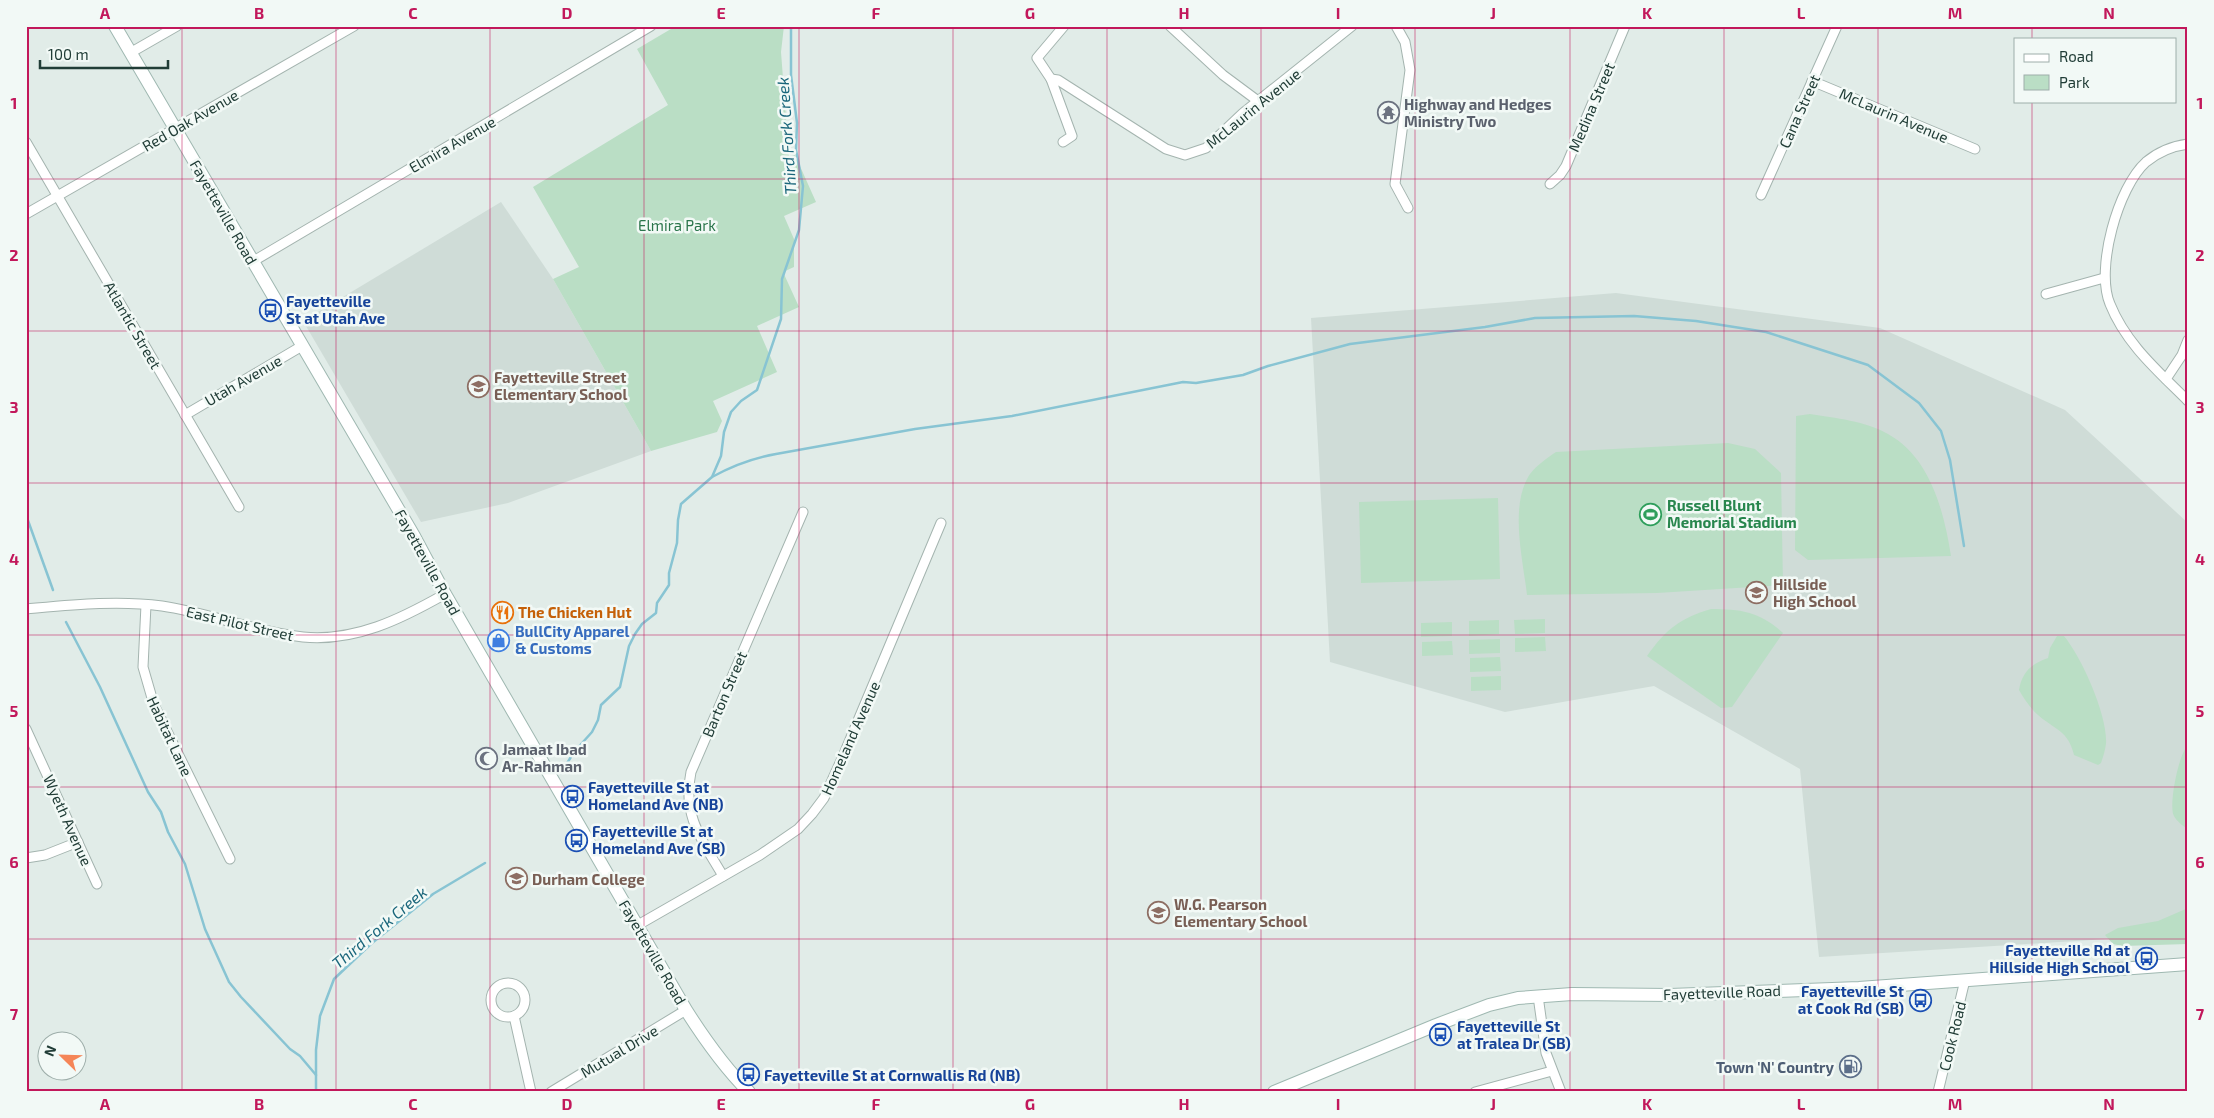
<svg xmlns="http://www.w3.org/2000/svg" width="2214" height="1118" viewBox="0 0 2214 1118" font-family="'Exo 2',sans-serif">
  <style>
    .built { fill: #cfdcd7 }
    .green { fill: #badec5 }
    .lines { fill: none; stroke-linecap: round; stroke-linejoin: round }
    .stream { stroke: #88c4d3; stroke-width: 2.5 }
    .minor-casing { stroke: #a4b4af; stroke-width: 11 }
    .secondary-casing { stroke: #9fb8b1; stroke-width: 14 }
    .minor { stroke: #fff; stroke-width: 9 }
    .secondary { stroke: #fff; stroke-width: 12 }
    .grid { fill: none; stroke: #c2185b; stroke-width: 1; stroke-opacity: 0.55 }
    .labels { text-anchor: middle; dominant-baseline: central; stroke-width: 5; stroke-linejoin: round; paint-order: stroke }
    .worship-label { font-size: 15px; font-weight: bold; fill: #5b616d; stroke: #f2f9f6; text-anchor: start }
    .street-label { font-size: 15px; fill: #213d37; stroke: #f2f9f6 }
    .park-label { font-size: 15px; fill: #2a754b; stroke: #f2f9f6 }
    .transit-label { font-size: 15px; font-weight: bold; fill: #164399; stroke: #f2f9f6; text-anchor: start }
    .education-label { font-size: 15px; font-weight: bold; fill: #785e54; stroke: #f2f9f6; text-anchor: start }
    .leisure-label { font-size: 15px; font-weight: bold; fill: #27864d; stroke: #f2f9f6; text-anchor: start }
    .food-label { font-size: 15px; font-weight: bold; fill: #c56008; stroke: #f2f9f6; text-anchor: start }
    .shop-label { font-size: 15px; font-weight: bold; fill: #366cbe; stroke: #f2f9f6; text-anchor: start }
    .service-label { font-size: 15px; font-weight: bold; fill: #4e5e75; stroke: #f2f9f6; text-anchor: end }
    .water-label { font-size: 16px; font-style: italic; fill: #1a667b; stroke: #f2f9f6 }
    .neatline { fill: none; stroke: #c2185b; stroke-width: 2 }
    .grid-label { font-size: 16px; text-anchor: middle; font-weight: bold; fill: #c2185b }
  </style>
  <rect width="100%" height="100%" fill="#e1ece8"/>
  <!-- built -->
  <g class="built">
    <path d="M501 202 553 279 651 451 508 503 421 522 303 321Z"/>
    <path d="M1616 293 1880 328 2065 410 2188 523V934L1819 957 1800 769 1654 686 1505 712 1330 662 1311 318Z"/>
  </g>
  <!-- green -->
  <g class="green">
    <path d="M676 26H784L781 52 789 157 795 155 816 202 784 216 794 239V267L783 272 799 307 757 326 777 372 713 401 722 421 717 432 651 451 553 279 579 267 533 187 668 105 637 49Z"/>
    <path d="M1810 414C1835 418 1866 421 1888 434 1931 458 1944 512 1951 556L1808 560 1795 550 1796 416Z"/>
    <path d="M1728 443 1755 449 1781 473 1783 585 1657 593 1527 595C1523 559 1509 505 1530 474 1537 465 1547 458 1556 452Z"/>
    <path d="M1498 498 1500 579 1361 583 1359 502Z"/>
    <path d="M1711 609C1742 609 1760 612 1783 633L1732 707 1721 708 1647 656C1665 630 1680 618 1711 609Z"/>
    <path d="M1545 619V633L1515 634 1514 620Z"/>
    <path d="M1499 620V634L1469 636V621Z"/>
    <path d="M1452 622V636L1421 637V623Z"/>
    <path d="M2057 636H2064C2082 658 2108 716 2106 744 2105 751 2103 757 2101 763L2098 765 2074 755C2068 730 2055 730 2038 715 2031 709 2024 699 2019 690 2022 672 2031 664 2048 658L2050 648Z"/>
    <path d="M1545 637 1546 651 1515 652V638Z"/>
    <path d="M1500 639V653L1469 654V640Z"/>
    <path d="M1452 641 1453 655 1422 656V642Z"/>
    <path d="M1500 657 1501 671 1470 672V658Z"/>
    <path d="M1501 676V690L1471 691V677Z"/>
    <path d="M2188 746V830C2184 826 2176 821 2174 816 2168 807 2179 751 2188 746Z"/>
    <path d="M2188 908V944L2122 946 2113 944 2105 935 2118 928 2158 921Z"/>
  </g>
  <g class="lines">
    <!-- stream -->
    <g class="stream">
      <path d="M712 477C732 466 753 458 776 454L915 429 1012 416 1183 382 1196 383 1243 375 1268 366 1350 344 1485 327 1535 318 1634 316 1696 321 1766 332 1868 365 1919 403 1941 431 1950 460 1964 546"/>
      <path d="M26 515 53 590"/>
      <path d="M66 622 100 687 148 792 161 812 168 832 185 864 205 929 229 982 241 997 290 1049 300 1056 316 1075"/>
      <path d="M561 773 574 752 592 732 598 720 601 705 620 687 629 646 635 634 642 624 656 613 657 603 669 585V573L677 543 678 520 681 504 712 477 721 456 724 432 731 412 741 401 757 390 781 319 782 279 799 230 803 186 796 150 797 123 791 75V26"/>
      <path d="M316 1092V1050L320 1016 334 979 372 943 433 894 485 863"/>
    </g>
    <defs>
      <g id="minor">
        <path d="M1170 26 1223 75 1258 101"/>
        <path d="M1396 26 1405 42 1410 70 1395 184 1408 208"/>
        <path d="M130 53 177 26"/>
        <path d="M1051 79 1037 58 1064 26"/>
        <path d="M1812 81 1975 149"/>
        <path d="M26 142 239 507"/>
        <path d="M1063 142 1072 136 1051 79 1058 80 1166 149 1185 155 1206 148 1243 113 1352 26"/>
        <path d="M2188 144C2173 146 2158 152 2146 162 2118 187 2095 269 2110 304 2126 344 2158 371 2188 401"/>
        <path d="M1550 184 1560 175 1566 166 1625 26"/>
        <path d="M1761 195 1837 26"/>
        <path d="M26 214 354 26"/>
        <path d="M252 262 651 26"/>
        <path d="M2046 294 2104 278"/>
        <path d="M2166 379 2182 355 2188 340"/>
        <path d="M185 415 302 346"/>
        <path d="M146 605 143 667 154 705 230 859"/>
        <path d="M26 609C71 605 117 600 162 606 210 613 255 632 303 637 355 642 401 619 445 594"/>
        <path d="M26 729 97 884"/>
        <path d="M26 858 45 855 78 842"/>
        <path d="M723 876C702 840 682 816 691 772L803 512"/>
        <path d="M638 925 760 855 798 829 812 814 824 798 844 754 941 523"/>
        <circle cx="508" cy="1000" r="17"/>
        <path d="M1538 996 1546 1053 1561 1092"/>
        <path d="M514 1016 531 1092"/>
        <path d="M551 1092 686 1010"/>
        <path d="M1475 1092 1552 1071"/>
        <path d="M1938 1092 1965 980"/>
      </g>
      <g id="secondary">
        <path d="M115 26 414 536 445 594 686 1010C705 1040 724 1067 749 1092"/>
        <path d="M1274 1092 1436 1025 1489 1005 1518 998 1572 994 1670 995 1859 988 2188 964"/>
      </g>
    </defs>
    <!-- minor casing -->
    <use href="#minor" class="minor-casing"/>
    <!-- secondary casing -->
    <use href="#secondary" class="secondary-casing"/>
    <!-- minor -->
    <use href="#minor" class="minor"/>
    <!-- secondary -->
    <use href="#secondary" class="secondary"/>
  </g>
  <!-- grid -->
  <path class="grid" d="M182 26V1092M336 26V1092M490 26V1092M644 26V1092M799 26V1092M953 26V1092M1107 26V1092M1261 26V1092M1415 26V1092M1570 26V1092M1724 26V1092M1878 26V1092M2032 26V39M2032 101V1092M26 179H2188M26 331H2188M26 483H2188M26 635H2188M26 787H2188M26 939H2188"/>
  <!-- icons -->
  <defs>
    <symbol id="temple-ring" viewBox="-11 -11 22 22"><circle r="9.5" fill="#f2f9f6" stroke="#6b7280" stroke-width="1.5"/><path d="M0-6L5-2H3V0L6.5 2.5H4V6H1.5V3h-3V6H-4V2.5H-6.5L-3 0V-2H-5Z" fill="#6b7280"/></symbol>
    <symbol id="bus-ring" viewBox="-11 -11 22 22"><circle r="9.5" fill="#f2f9f6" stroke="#1a4fb4" stroke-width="1.5"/><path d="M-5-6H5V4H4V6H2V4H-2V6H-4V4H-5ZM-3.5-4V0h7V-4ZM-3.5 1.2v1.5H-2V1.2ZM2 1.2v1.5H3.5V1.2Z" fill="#1a4fb4"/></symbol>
    <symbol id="school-ring" viewBox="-11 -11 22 22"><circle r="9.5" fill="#f2f9f6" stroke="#8d6e63" stroke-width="1.5"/><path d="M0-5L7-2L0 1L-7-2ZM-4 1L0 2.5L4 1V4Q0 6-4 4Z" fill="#8d6e63"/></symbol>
    <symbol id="stadium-ring" viewBox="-11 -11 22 22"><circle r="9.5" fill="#f2f9f6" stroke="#2e9e5b" stroke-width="1.5"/><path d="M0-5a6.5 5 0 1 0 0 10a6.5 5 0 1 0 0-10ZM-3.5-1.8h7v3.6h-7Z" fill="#2e9e5b"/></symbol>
    <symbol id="restaurant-ring" viewBox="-11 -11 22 22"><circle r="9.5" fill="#f2f9f6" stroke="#e8710a" stroke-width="1.5"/><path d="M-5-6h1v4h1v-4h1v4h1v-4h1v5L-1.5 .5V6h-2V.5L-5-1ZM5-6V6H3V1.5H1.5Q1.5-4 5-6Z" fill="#e8710a"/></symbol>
    <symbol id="shop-ring" viewBox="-11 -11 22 22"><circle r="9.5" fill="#f2f9f6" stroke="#3f7fe0" stroke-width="1.5"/><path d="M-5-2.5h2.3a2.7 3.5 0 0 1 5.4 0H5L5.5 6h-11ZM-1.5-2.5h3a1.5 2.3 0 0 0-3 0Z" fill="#3f7fe0"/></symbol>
    <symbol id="mosque-ring" viewBox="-11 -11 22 22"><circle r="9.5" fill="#f2f9f6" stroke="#6b7280" stroke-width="1.5"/><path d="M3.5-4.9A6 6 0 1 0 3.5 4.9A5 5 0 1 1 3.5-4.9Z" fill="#6b7280"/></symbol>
    <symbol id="fuel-ring" viewBox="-11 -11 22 22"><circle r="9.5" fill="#f2f9f6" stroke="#5c6f8a" stroke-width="1.5"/><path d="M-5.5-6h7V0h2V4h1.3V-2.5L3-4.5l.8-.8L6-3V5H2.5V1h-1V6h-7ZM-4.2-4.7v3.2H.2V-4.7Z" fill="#5c6f8a"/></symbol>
  </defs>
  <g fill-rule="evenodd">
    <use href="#temple-ring" x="1376" y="100" width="25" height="25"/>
    <use href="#bus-ring" x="258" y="298" width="25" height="25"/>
    <use href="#school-ring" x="466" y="374" width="25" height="25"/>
    <use href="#stadium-ring" x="1638" y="502" width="25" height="25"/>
    <use href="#school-ring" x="1744" y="580" width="25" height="25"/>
    <use href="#restaurant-ring" x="490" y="600" width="25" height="25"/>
    <use href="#shop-ring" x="486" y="628" width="25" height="25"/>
    <use href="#mosque-ring" x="474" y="746" width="25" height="25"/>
    <use href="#bus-ring" x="560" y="784" width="25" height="25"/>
    <use href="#bus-ring" x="564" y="828" width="25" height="25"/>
    <use href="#school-ring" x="504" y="866" width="25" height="25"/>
    <use href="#school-ring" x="1146" y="900" width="25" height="25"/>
    <use href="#bus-ring" x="2134" y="946" width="25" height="25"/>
    <use href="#bus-ring" x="1908" y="988" width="25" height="25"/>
    <use href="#bus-ring" x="1428" y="1022" width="25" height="25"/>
    <use href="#fuel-ring" x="1838" y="1054" width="25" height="25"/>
    <use href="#bus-ring" x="736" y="1062" width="25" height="25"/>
  </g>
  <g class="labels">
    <!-- worship labels -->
    <g class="worship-label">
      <text x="1404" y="104">Highway and Hedges<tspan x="1404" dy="17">Ministry Two</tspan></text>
      <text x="502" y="749">Jamaat Ibad<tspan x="502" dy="17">Ar-Rahman</tspan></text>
    </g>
    <!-- street labels -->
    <g class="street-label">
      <text transform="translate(1591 107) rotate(-67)">Medina Street</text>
      <text transform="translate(1253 108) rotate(-39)">McLaurin Avenue</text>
      <text transform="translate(1799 111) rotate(-66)">Cana Street</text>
      <text transform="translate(1894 115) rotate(23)">McLaurin Avenue</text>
      <text transform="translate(190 120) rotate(-30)">Red Oak Avenue</text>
      <text transform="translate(452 144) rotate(-30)">Elmira Avenue</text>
      <text transform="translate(224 212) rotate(60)">Fayetteville Road</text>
      <text transform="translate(133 325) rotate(60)">Atlantic Street</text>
      <text transform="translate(243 380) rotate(-30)">Utah Avenue</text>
      <text transform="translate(428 562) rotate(61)">Fayetteville Road</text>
      <text transform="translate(240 623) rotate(13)">East Pilot Street</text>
      <text transform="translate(724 694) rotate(-67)">Barton Street</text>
      <text transform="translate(170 736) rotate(65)">Habitat Lane</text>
      <text transform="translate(850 738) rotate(-66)">Homeland Avenue</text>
      <text transform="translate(68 820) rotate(66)">Wyeth Avenue</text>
      <text transform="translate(653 952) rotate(60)">Fayetteville Road</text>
      <text transform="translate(1722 992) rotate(-2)">Fayetteville Road</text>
      <text transform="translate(1952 1036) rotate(-76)">Cook Road</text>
      <text transform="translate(619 1051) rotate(-31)">Mutual Drive</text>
    </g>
    <!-- park labels -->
    <g class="park-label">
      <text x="677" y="225">Elmira Park</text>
    </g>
    <!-- transit labels -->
    <g class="transit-label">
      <text x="286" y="301">Fayetteville<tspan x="286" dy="17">St at Utah Ave</tspan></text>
      <text x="588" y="787">Fayetteville St at<tspan x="588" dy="17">Homeland Ave (NB)</tspan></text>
      <text x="592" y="831">Fayetteville St at<tspan x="592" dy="17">Homeland Ave (SB)</tspan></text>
      <text x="2130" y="950" text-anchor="end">Fayetteville Rd at<tspan x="2130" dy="17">Hillside High School</tspan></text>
      <text x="1904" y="991" text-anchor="end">Fayetteville St<tspan x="1904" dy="17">at Cook Rd (SB)</tspan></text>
      <text x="1457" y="1026">Fayetteville St<tspan x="1457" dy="17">at Tralea Dr (SB)</tspan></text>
      <text x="764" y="1075">Fayetteville St at Cornwallis Rd (NB)</text>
    </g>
    <!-- education labels -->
    <g class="education-label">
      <text x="494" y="377">Fayetteville Street<tspan x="494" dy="17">Elementary School</tspan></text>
      <text x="1773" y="584">Hillside<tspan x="1773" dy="17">High School</tspan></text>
      <text x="532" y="879">Durham College</text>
      <text x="1174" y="904">W.G. Pearson<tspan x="1174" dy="17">Elementary School</tspan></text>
    </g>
    <!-- leisure labels -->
    <g class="leisure-label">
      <text x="1667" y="505">Russell Blunt<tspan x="1667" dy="17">Memorial Stadium</tspan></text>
    </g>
    <!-- food labels -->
    <g class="food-label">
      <text x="518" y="612">The Chicken Hut</text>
    </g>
    <!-- shop labels -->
    <g class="shop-label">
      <text x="515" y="631">BullCity Apparel<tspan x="515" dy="17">&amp; Customs</tspan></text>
    </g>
    <!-- service labels -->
    <g class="service-label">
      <text x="1834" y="1067">Town 'N' Country</text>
    </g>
    <!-- water labels -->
    <g class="water-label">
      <text transform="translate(786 136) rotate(-94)">Third Fork Creek</text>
      <text transform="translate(379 927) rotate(-40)">Third Fork Creek</text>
    </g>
  </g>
  <!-- border -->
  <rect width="2214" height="1118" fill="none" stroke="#f2f9f6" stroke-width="55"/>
  <!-- legend -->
  <rect x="2014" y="38" width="162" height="65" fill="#f2f9f6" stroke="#9eaeaa"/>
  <rect x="2024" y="54" width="25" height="8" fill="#ffffff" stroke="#9eaeaa"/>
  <text x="2059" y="62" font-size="15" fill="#213d37">Road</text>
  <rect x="2024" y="75" width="25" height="15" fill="#badec5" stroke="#9eaeaa"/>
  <text x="2059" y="88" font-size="15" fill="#213d37">Park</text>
  <!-- north arrow -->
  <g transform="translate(62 1056) rotate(293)"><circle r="24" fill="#f2f9f6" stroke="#9eaeaa"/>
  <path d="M0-4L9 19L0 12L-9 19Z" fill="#f58557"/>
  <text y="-8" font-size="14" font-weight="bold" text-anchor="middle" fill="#213d37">N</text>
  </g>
  <!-- scale -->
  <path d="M40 60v8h128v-8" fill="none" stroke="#213d37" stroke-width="2.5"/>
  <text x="48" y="60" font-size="15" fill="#213d37" stroke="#f2f9f6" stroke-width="4" paint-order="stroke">100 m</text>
  <rect x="28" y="28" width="2158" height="1062" class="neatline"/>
  <g class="grid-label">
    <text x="105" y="19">A</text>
    <text x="259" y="19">B</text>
    <text x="413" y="19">C</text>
    <text x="567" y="19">D</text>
    <text x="721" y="19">E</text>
    <text x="876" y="19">F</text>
    <text x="1030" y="19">G</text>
    <text x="1184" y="19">H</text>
    <text x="1338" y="19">I</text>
    <text x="1493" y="19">J</text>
    <text x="1647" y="19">K</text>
    <text x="1801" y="19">L</text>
    <text x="1955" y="19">M</text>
    <text x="2109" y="19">N</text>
    <text x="14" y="109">1</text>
    <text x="2200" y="109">1</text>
    <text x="14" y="261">2</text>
    <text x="2200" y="261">2</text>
    <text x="14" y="413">3</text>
    <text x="2200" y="413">3</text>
    <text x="14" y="565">4</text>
    <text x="2200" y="565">4</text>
    <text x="14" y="717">5</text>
    <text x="2200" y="717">5</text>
    <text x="14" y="868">6</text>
    <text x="2200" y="868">6</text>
    <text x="14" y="1020">7</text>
    <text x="2200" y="1020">7</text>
    <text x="105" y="1110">A</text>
    <text x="259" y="1110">B</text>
    <text x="413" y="1110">C</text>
    <text x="567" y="1110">D</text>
    <text x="721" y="1110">E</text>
    <text x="876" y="1110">F</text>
    <text x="1030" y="1110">G</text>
    <text x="1184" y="1110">H</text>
    <text x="1338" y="1110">I</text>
    <text x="1493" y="1110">J</text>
    <text x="1647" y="1110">K</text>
    <text x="1801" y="1110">L</text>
    <text x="1955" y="1110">M</text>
    <text x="2109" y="1110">N</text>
  </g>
</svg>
